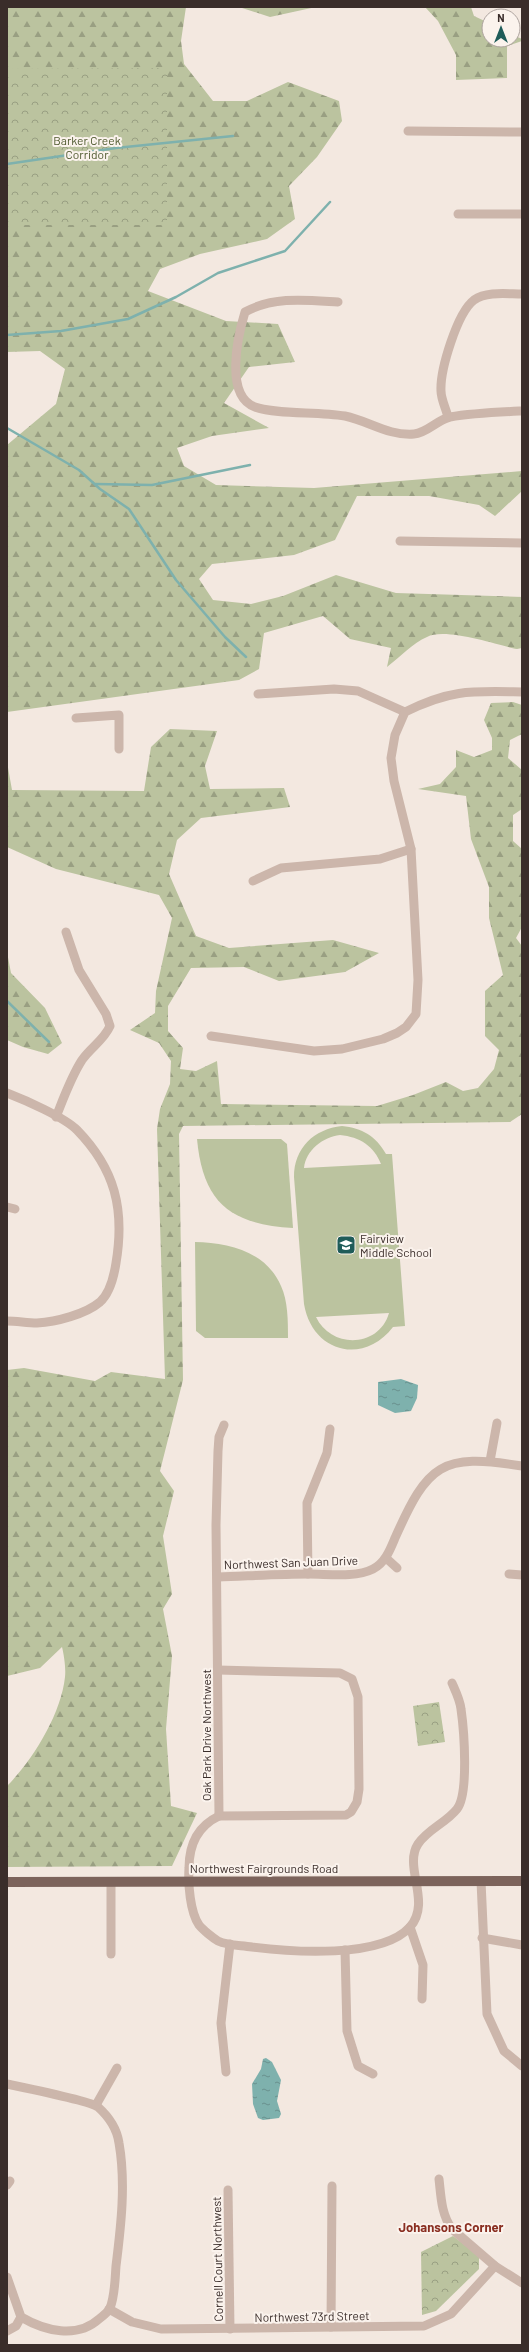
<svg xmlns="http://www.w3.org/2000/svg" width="529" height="2352" viewBox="0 0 529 2352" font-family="Barlow,sans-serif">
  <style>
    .forest { fill: url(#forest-firs) }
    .park { fill: url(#park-crowns) }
    .garden { fill: #bbc39f; fill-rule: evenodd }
    .water { fill: url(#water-ripples) }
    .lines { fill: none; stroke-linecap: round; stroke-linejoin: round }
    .stream { stroke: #7eb1ad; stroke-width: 2.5 }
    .minor { stroke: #ccb6ab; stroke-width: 9 }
    .major { stroke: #7c635b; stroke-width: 10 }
    .labels { text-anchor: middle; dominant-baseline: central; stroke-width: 4; stroke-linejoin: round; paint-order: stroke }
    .park-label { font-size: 12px; fill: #4e592e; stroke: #fbf3ed }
    .poi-label { font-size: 12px; fill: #3a2d2a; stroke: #fbf3ed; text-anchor: start }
    .street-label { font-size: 12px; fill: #3a2d2a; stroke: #fbf3ed }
    .neighbourhood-label { font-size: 13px; font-weight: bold; fill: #8a2f22; stroke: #fbf3ed }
  </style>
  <defs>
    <pattern id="forest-firs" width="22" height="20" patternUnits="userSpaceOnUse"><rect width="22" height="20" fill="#bbc39f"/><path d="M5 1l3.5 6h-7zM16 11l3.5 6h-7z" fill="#999f82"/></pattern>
    <pattern id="park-crowns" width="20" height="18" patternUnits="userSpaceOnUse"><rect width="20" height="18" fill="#bbc39f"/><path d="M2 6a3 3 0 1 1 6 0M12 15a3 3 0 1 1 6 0" fill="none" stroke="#999f82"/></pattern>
    <pattern id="water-ripples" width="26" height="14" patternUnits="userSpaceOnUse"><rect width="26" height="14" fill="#7eb1ad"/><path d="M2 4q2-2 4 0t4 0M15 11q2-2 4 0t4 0" fill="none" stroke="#68908d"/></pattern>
  </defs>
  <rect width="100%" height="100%" fill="#f3e8e0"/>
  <!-- forest -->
  <g class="forest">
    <path d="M7 7H186L181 41 184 64 213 101H247L288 82 339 101 342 121 317 157 289 186 295 219 267 239 200 254 160 269 148 291 226 321 278 324 295 362 249 367 224 403 269 428 212 436 177 448 184 466 216 485 314 488 522 471V491L495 516 479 505 429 496H357L335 540 294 555 212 564 199 579 213 600 251 604 283 596 336 575 396 593 522 597V648L517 649C497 645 445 627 427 637 413 643 400 657 387 667L391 648 350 639 323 616 264 633 259 669 239 680 7 712V445L56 404 65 369 40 351 7 352Z"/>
    <path d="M239 7H316L270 17Z"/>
    <path d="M425 7H471L474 16 489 23V40H513V35L522 39V41L507 46V78L456 80V55L438 21Z"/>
    <path d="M513 702 522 705V734L510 740 508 758 522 770V809L513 815V841L522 849V927L516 938 522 946V1114L510 1122 183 1126 179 1134 183 1380 160 1471 174 1491 163 1536 172 1594 163 1609 172 1656 166 1729 171 1806 197 1813 172 1866 7 1867V1786C33 1760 61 1714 65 1677 66 1668 64 1655 62 1647L40 1668 7 1676V1370L24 1368 95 1381 111 1372 165 1379 157 1129 160 1109 170 1084 171 1061 159 1043 130 1030 155 1013 156 991 172 918 159 895 56 869 7 847V762L12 790 144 791 151 747 170 729 217 731 205 766 210 789 284 788 290 807 201 818 177 840 169 874 196 936 229 948 333 940 379 953 345 972 279 981 244 967 191 968 168 1006V1031L183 1048 180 1069 196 1071 217 1061 221 1104 377 1106 413 1095 446 1082 463 1091 478 1088 494 1069 499 1050 485 1036V991L503 975 489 918V887L471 839 466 796 418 789 440 784 456 767V750L474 757 492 750V738L484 720 491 703Z"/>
    <path d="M7 952 11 973 45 1008 62 1043 48 1054 23 1047 7 1040Z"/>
  </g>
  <!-- park -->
  <g class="park">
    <path d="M167 68V225H7V69Z"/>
    <path d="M439 1702 445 1742 418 1746 413 1706Z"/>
    <path d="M453 2236 479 2256V2269L436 2311 422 2315 421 2252Z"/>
  </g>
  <!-- garden -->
  <g class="garden">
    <path d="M342 1126C362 1128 376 1136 386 1154H392L405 1326 393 1327C363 1366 312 1352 304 1304L294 1177C294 1148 314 1129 342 1126ZM340 1135C360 1137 374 1146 381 1164L304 1168C306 1150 323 1137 340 1135ZM389 1313C379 1348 331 1349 316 1317Z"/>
    <path d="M197 1139H281L287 1144 293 1228C230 1224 203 1203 197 1139Z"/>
    <path d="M195 1242C228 1243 266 1251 281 1286 288 1301 288 1321 288 1338H205L196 1331Z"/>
  </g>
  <!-- water -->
  <g class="water">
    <path d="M401 1379 418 1385 417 1398 411 1411 395 1413 378 1405V1382Z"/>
    <path d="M266 2058 272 2062 281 2080 277 2101 281 2114 279 2118 263 2120 258 2118 253 2104 252 2084 261 2069 263 2059Z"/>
  </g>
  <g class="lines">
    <!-- stream -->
    <g class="stream">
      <path d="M7 164 116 148 233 136"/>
      <path d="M7 335 61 331 128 319 176 297 218 273 285 251 330 202"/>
      <path d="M7 428 79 470 100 489 129 509 176 580 225 637 246 657"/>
      <path d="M95 484 152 485 250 465"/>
      <path d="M7 1001 49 1042"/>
    </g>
    <!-- minor -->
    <g class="minor">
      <path d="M408 131 522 132"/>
      <path d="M458 214H522"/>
      <path d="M338 302C306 300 274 296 245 312 238 335 224 396 255 407 279 415 317 411 345 416 369 421 388 436 414 434 427 433 437 420 450 417 473 413 499 412 522 411"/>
      <path d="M448 417C446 409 441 399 441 391 440 370 457 313 474 300 487 291 507 294 522 294"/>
      <path d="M400 541 522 543"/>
      <path d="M258 694 334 689 358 691 405 712"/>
      <path d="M76 718 119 715V749"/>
      <path d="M253 881 281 868 380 859 411 849"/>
      <path d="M211 1036 314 1051 342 1049 383 1039 397 1033 406 1027 416 1014 418 980 411 849 394 781 391 758 395 735 405 712C451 689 472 691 522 692"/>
      <path d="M7 1093C25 1100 64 1117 77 1130 115 1169 125 1209 116 1263 114 1276 110 1293 100 1302 86 1314 56 1322 37 1323 27 1323 17 1321 7 1321"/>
      <path d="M56 1117C64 1097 71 1077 82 1060 91 1047 104 1040 110 1026L106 1014 79 970 66 932"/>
      <path d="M7 1207 15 1209"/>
      <path d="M490 1461 497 1423"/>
      <path d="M386 1558 397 1568"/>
      <path d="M308 1574 307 1503 327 1453 330 1429"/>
      <path d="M509 1574 522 1575"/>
      <path d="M218 1577C248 1576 279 1574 309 1574 329 1574 355 1578 373 1569 385 1563 390 1550 395 1538 428 1464 441 1453 522 1466"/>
      <path d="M218 1670 340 1673 352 1679 358 1697 359 1789 357 1802 351 1812 346 1815 219 1816C198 1826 189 1844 189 1868 188 1884 190 1912 199 1925 203 1930 213 1938 218 1941 229 1946 241 1945 252 1947 291 1952 381 1959 410 1927 432 1902 403 1867 418 1844 428 1829 446 1823 457 1809 469 1794 464 1730 461 1709 460 1700 456 1692 452 1683"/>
      <path d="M219 1816 216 1525 218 1451 219 1437 224 1425"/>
      <path d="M481 1881 487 2014 504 2051 522 2066"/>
      <path d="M410 1927 423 1965 422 1999"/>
      <path d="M482 1938 522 1945"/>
      <path d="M345 1950 347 2031 358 2066 373 2074"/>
      <path d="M111 1954V1882"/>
      <path d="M226 2072 221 2023 230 1944"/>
      <path d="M7 2084C21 2087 91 2101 98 2107 108 2116 117 2129 119 2143 126 2183 121 2226 116 2266 115 2279 115 2296 110 2308 108 2312 103 2316 99 2319 77 2339 45 2331 21 2317L7 2277"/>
      <path d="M96 2105 117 2068"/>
      <path d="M439 2179C441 2196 441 2214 452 2229L495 2266 522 2283"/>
      <path d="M7 2185 10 2181"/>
      <path d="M228 2190 230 2329"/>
      <path d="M109 2309 132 2322 161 2329 424 2326 451 2314 495 2266"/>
      <path d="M331 2327 332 2186"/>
      <path d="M7 2331 16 2326 21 2317"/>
    </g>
    <!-- major -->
    <path class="major" d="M7 1882 522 1881"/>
  </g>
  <!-- icons -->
  <defs>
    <symbol id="school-square" viewBox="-11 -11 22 22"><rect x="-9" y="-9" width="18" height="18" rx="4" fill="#1f5c59" stroke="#fbf3ed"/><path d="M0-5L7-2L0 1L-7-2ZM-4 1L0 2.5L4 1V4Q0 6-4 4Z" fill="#fff"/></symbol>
  </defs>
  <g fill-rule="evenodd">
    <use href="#school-square" x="335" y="1234" width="22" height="22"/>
  </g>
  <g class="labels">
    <!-- park labels -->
    <g class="park-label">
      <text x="87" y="140">Barker Creek<tspan x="87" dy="14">Corridor</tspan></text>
    </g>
    <!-- poi labels -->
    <g class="poi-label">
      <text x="360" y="1238">Fairview<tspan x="360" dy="14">Middle School</tspan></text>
    </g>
    <!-- street labels -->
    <g class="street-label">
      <text transform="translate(291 1562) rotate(-2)">Northwest San Juan Drive</text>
      <text transform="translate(206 1735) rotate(-90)">Oak Park Drive Northwest</text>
      <text x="264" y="1868">Northwest Fairgrounds Road</text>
      <text transform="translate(217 2259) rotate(-91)">Cornell Court Northwest</text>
      <text transform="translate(312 2316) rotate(-1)">Northwest 73rd Street</text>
    </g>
    <!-- neighbourhood labels -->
    <g class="neighbourhood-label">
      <text x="451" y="2227">Johansons Corner</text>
    </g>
  </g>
  <!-- border -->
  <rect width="529" height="2352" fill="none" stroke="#3a2d2a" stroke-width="16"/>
  <!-- north arrow -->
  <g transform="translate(501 28)"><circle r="19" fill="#fbf3ed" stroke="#aea49f"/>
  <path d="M0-3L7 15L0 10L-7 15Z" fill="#1f5c59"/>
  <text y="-6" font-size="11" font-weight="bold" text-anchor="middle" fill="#3a2d2a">N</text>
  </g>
</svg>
